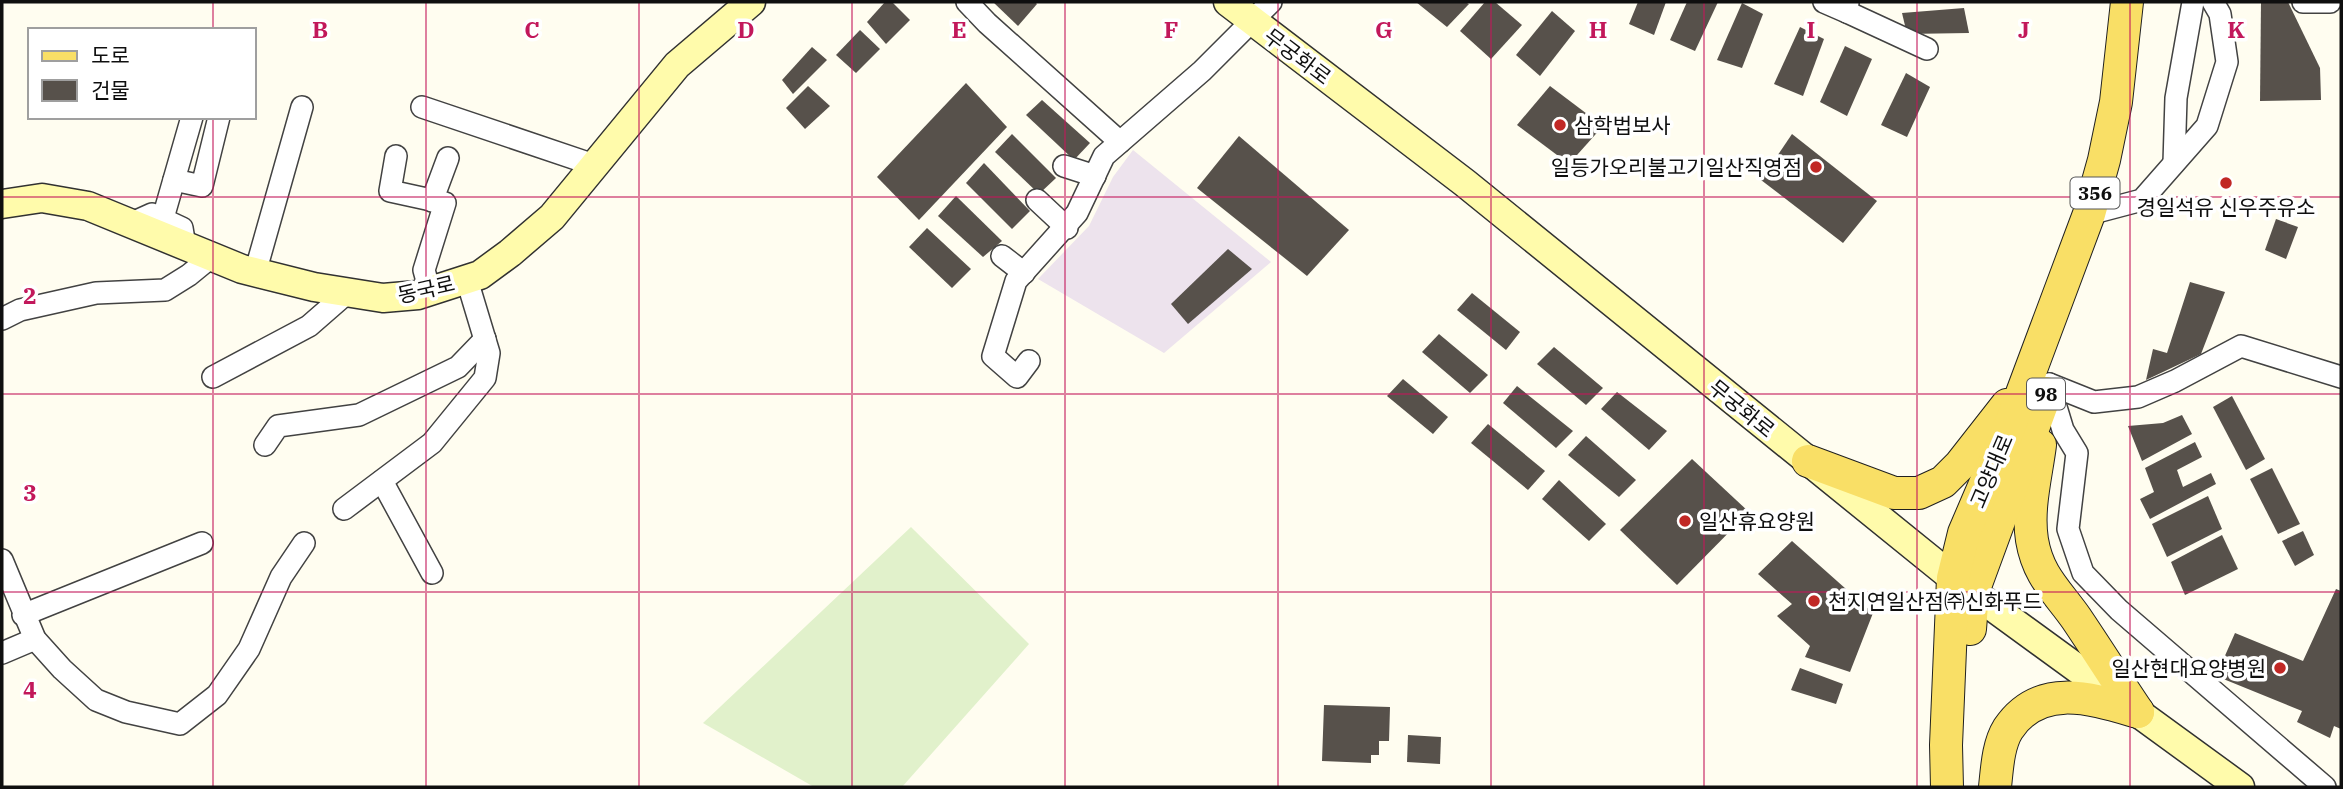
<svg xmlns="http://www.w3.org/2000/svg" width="2343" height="789" viewBox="0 0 2343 789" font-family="'IBM Plex Serif','Noto Sans KR',serif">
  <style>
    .industrial { fill: #ede3ed }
    .pitch { fill: #e1f1cb }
    .building { fill: #57514b }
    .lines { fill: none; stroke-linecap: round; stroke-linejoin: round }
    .street-casing { stroke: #424242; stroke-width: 24 }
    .secondary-casing { stroke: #313131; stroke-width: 31 }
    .primary-casing { stroke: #202020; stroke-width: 34 }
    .street { stroke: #fff; stroke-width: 21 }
    .secondary { stroke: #fffbab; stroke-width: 28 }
    .primary { stroke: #f9df66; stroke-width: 32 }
    .grid { fill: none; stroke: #c2185b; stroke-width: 2; stroke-opacity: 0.55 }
    .poi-dot { fill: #c12825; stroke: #fff; stroke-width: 2.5 }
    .labels { text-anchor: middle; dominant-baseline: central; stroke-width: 7; stroke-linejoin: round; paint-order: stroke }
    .shield { fill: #fff; stroke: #575757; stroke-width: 2 }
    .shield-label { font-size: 19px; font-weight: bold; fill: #0f0f0f }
    .street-label { font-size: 21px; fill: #0f0f0f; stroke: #fff }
    .poi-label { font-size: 21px; fill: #0f0f0f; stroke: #fff; text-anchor: start }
    .grid-label { font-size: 23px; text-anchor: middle; font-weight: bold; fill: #c2185b; stroke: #fff; stroke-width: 7; stroke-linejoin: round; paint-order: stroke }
  </style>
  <rect width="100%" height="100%" fill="#fffdf0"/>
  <!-- industrial -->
  <path class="industrial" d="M1133 150 1271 262 1164 353 1038 279 1089 226 1113 177Z"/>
  <!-- pitch -->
  <path class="pitch" d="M911 527 1029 644 902 787H814L703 723Z"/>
  <!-- building -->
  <g class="building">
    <path d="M885 2H892L910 20 886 44 867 22Z"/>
    <path d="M993 2H1035L1037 4 1018 26Z"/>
    <path d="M1416 2H1465L1469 4 1447 27Z"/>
    <path d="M1485 2H1495L1522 25 1491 59 1460 31Z"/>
    <path d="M1638 2H1666L1654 35 1629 24Z"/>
    <path d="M1687 2H1718L1695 51 1670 40Z"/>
    <path d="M2261 2H2288L2320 68 2321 100 2260 101Z"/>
    <path d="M1742 3 1763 14 1742 68 1717 60Z"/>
    <path d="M1964 8 1969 33 1907 34 1902 13Z"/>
    <path d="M1552 11 1575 31 1540 76 1516 55Z"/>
    <path d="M1800 27 1824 39 1803 96 1774 84Z"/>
    <path d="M860 30 880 49 856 73 836 55Z"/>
    <path d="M1845 46 1872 59 1847 116 1820 102Z"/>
    <path d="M812 47 827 60 793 94 782 80Z"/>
    <path d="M1906 73 1930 87 1907 137 1881 125Z"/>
    <path d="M966 83 1007 127 919 220 877 177Z"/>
    <path d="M808 86 830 106 805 129 786 108Z"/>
    <path d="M1550 86 1603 126 1569 164 1517 125Z"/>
    <path d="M1042 100 1090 143 1074 160 1026 115Z"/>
    <path d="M1012 134 1056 178 1039 194 995 152Z"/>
    <path d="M1792 134 1877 201 1843 243 1761 180Z"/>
    <path d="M1239 136 1349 230 1307 276 1197 188Z"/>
    <path d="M984 163 1030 211 1012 229 966 183Z"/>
    <path d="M956 196 1002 241 983 257 938 216Z"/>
    <path d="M2276 219 2298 227 2286 259 2265 250Z"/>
    <path d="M927 228 971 269 952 288 909 247Z"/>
    <path d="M1228 249 1252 269 1188 324 1171 304Z"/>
    <path d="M2190 282 2225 292 2201 354 2146 380 2153 349 2167 353Z"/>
    <path d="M1472 293 1520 332 1506 350 1457 310Z"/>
    <path d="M1439 334 1488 375 1470 393 1422 352Z"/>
    <path d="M1554 347 1603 388 1586 405 1537 364Z"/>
    <path d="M1403 379 1448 417 1433 434 1387 396Z"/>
    <path d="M1517 386 1573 431 1556 448 1503 403Z"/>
    <path d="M1617 392 1667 431 1649 450 1601 409Z"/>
    <path d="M2232 396 2265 459 2246 470 2213 407Z"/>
    <path d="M2182 415 2192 434 2142 461 2128 426 2163 423Z"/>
    <path d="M1488 424 1545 471 1528 490 1471 443Z"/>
    <path d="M1586 436 1636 480 1619 497 1568 455Z"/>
    <path d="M2195 442 2202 457 2177 470 2183 487 2211 473 2216 484 2150 519 2140 499 2154 492 2145 468Z"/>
    <path d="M1692 459 1749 512 1677 585 1620 530Z"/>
    <path d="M2272 468 2300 524 2278 534 2250 479Z"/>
    <path d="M1559 480 1606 524 1589 541 1542 499Z"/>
    <path d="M2208 496 2222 529 2167 557 2152 524Z"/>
    <path d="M2303 531 2314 555 2295 566 2282 541Z"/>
    <path d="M2222 535 2238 569 2185 595 2171 562Z"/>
    <path d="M1792 541 1873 613 1850 672 1805 657 1810 646 1777 616 1792 604 1758 574Z"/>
    <path d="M2336 589 2341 591V729L2334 726 2330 738 2297 722 2302 711 2216 676 2235 633 2303 661Z"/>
    <path d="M1800 668 1843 684 1836 704 1791 690Z"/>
    <path d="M1324 705 1390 707 1389 741H1379V755H1371V763L1322 761Z"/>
    <path d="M1408 735 1441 737 1440 764 1407 762Z"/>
  </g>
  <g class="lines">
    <defs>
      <g id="street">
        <path d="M967 2 987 23 1120 142"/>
        <path d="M1824 2 1847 12 1848 2"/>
        <path d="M2303 2H2330"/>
        <path d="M1847 12 1927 49"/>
        <path d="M422 107 594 165"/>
        <path d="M396 156 390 191 445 203 424 270 430 292"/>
        <path d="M2174 163 2176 98 2193 2"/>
        <path d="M1064 166 1095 176"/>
        <path d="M174 180 202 186 219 117"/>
        <path d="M1037 200 1067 228"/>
        <path d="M432 201 448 158"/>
        <path d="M2089 214 2142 200 2207 126 2227 62 2220 14 2213 2"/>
        <path d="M163 218 192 117"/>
        <path d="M132 223 152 214 182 228 185 246"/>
        <path d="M1002 256 1024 273"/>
        <path d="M255 273 302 107"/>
        <path d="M2 319 20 310 96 293 165 290 189 275 211 257"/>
        <path d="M1029 361 1017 377 993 356 1016 281 1077 213 1104 156 1202 71 1271 2"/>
        <path d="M213 377 309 326 348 292"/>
        <path d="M2049 384 2063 430 2077 453 2068 529 2083 573 2119 610 2325 787"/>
        <path d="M2049 384 2094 402 2138 397 2175 381 2241 346 2341 377"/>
        <path d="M265 445 278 426 359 415 458 367 485 339"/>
        <path d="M382 481 432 573"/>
        <path d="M344 509 432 443 485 378 489 353 467 280"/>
        <path d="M2 560 35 639 62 669 96 700 126 712 180 724 217 695 249 649 281 577 304 543"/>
        <path d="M23 615 202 543"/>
        <path d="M2 653 35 639"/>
      </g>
      <g id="secondary">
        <path d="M1228 2 1465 183 1953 578 2240 787"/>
        <path d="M2 204 42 198 88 206 242 269 314 287 383 298 418 295 480 275 510 253 552 217 677 65 751 2"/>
      </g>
      <g id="primary">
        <path d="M2040 445C2036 476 2027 509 2032 540 2038 576 2057 591 2076 618 2097 649 2117 681 2138 712"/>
        <path d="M1808 461 1894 493H1919L1943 482 1960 465 2007 405"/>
        <path d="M1970 629 1973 592 2046 393"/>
        <path d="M1947 787 1946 745 1953 578 1964 533 2009 428 2089 214 2104 160 2116 102 2127 2"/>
        <path d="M1995 787C1997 769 1998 745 2008 729 2040 681 2093 699 2138 712"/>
      </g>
    </defs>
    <!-- street casing -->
    <use href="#street" class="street-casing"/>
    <!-- secondary casing -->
    <use href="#secondary" class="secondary-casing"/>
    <!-- primary casing -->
    <use href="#primary" class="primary-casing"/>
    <!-- street -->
    <use href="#street" class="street"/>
    <!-- secondary -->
    <use href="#secondary" class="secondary"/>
    <!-- primary -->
    <use href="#primary" class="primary"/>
  </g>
  <!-- grid -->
  <path class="grid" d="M213 2V30M426 2V787M639 2V787M852 2V787M1065 2V787M1278 2V787M1491 2V787M1704 2V787M1917 2V787M2130 2V787M213 117V787M2 197H2341M2 394H2341M2 592H2341"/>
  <!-- markers -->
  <g class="poi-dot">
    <circle cx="1560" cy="125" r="7"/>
    <circle cx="1816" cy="167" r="7"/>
    <circle cx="2226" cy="183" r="7"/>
    <circle cx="1685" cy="521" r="7"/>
    <circle cx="1814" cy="601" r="7"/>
    <circle cx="2280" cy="668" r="7"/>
  </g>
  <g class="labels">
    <!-- shield labels -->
    <g class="shield">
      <rect x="2070.5" y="177.5" width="49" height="31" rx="5"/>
      <rect x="2027" y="378.5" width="38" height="31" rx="5"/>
    </g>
    <g class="shield-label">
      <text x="2095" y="193">356</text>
      <text x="2046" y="394">98</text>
    </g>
    <!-- street labels -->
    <g class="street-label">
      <text transform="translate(1298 56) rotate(37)">무궁화로</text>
      <text transform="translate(426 289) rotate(-13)">동국로</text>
      <text transform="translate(1742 408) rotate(39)">무궁화로</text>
      <text transform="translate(1991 471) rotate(-67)">고양대로</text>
    </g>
    <!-- poi labels -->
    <g class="poi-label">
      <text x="1574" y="125">삼학법보사</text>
      <text x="1802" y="167" text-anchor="end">일등가오리불고기일산직영점</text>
      <text x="2226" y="207" text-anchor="middle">경일석유 신우주유소</text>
      <text x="1699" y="521">일산휴요양원</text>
      <text x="1828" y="601">천지연일산점㈜신화푸드</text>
      <text x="2266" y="668" text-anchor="end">일산현대요양병원</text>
    </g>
  </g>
  <g class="grid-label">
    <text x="320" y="38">B</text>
    <text x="532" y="38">C</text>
    <text x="746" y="38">D</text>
    <text x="959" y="38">E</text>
    <text x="1171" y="38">F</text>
    <text x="1384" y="38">G</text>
    <text x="1598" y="38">H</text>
    <text x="1811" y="38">I</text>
    <text x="2024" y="38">J</text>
    <text x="2236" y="38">K</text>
    <text x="30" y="304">2</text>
    <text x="30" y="501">3</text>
    <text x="30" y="698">4</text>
  </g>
  <!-- border -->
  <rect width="2343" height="789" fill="none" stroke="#0f0f0f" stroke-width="7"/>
  <!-- legend -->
  <rect x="28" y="28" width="228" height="91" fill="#ffffff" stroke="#9f9f9f" stroke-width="2"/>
  <rect x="42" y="51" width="35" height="10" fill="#f9df66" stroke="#9f9f9f" stroke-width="2"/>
  <text x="91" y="63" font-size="21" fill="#0f0f0f">도로</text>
  <rect x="42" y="80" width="35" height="21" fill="#57514b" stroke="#9f9f9f" stroke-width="2"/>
  <text x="91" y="98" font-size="21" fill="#0f0f0f">건물</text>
</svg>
